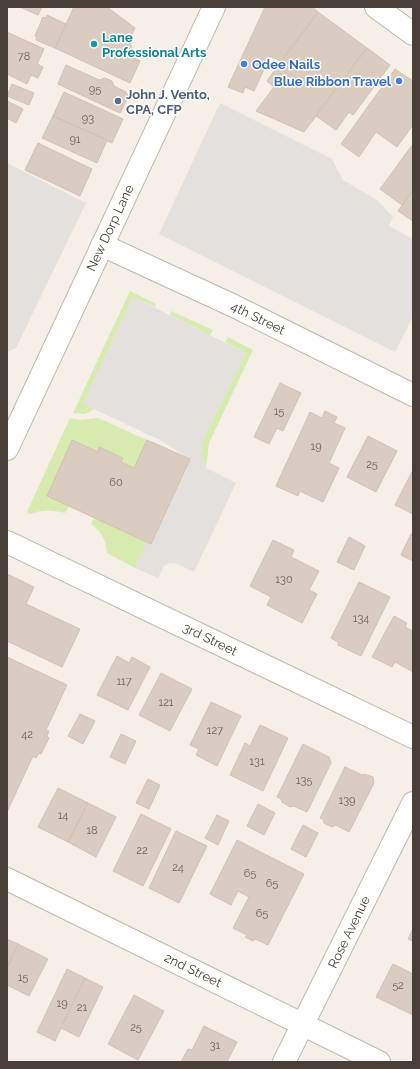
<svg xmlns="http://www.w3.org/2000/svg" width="420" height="1069" viewBox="0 0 420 1069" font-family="Raleway,sans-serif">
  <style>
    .green { fill: #d7eaaf }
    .parking { fill: #e3e0dd }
    .building { fill: #daccc0; stroke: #d2c0b0 }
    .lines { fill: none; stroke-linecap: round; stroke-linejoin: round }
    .minor-casing { stroke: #c0b6aa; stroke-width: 24 }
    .minor { stroke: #fff; stroke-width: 22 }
    .culture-dot { fill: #0f9aa8; stroke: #fff; stroke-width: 1.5 }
    .shop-dot { fill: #3f7fe0; stroke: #fff; stroke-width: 1.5 }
    .service-dot { fill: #5c6f8a; stroke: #fff; stroke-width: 1.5 }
    .labels { text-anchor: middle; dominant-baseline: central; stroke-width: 3; stroke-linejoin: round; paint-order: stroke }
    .number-label { font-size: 11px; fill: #6c6258 }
    .culture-label { font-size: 13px; font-weight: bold; fill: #0d838f; stroke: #fff; text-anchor: start }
    .shop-label { font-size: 13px; font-weight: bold; fill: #366cbe; stroke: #fff; text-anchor: start }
    .service-label { font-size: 13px; font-weight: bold; fill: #4e5e75; stroke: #fff; text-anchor: start }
    .street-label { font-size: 13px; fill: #483f36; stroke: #fff }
  </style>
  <rect width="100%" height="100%" fill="#f5efe8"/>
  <!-- green -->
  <g class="green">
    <path d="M130 291 156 304 155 307 133 297 83 404 94 409 85 414 73 413Z"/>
    <path d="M171 311 213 330 210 335 170 315Z"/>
    <path d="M228 337 253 350 209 443 206 468 201 453 202 442 246 353 225 342Z"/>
    <path d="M70 418 79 420 98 418 147 440 134 468 121 462 123 458 100 447 98 452 72 440 47 496 69 506 65 513C53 510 43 509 31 514L27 512Z"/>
    <path d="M94 518 147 542 135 568 107 553C106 540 102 532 91 524Z"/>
  </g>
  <!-- parking -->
  <g class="parking">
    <path d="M220 103 332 159 343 180 377 200 393 217 389 226 413 239V316L395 352 159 234Z"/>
    <path d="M7 163 86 203 16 348 7 352Z"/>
    <path d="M133 297 246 353 204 438 201 453 206 468 236 483 194 572 178 564 170 563 164 566 158 578 135 568 147 542 151 543 189 459 160 440 83 404Z"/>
  </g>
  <!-- building -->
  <g class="building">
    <path d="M20 7H42L38 15Z"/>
    <path d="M74 7H107L135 28 129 40 136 59 140 61 130 83 55 48Z"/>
    <path d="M265 7H312L318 12 281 61 270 56 254 91 245 87 243 93 228 87Z"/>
    <path d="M318 12 367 48 304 132 256 111 274 87 267 81Z"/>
    <path d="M47 15 66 24 55 48 36 40 37 37 35 36 43 17 46 18Z"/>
    <path d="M7 32 44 49 37 64 43 67 38 78 31 75 27 84 7 74Z"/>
    <path d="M367 48 390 65 353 115 349 112 336 130 316 116Z"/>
    <path d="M66 65 99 80 105 78 112 81 114 86 126 92 128 97 120 113 58 84Z"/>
    <path d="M395 69 413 81V125L397 147 376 132 359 157 341 144Z"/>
    <path d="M12 84 34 93 29 105 7 96Z"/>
    <path d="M64 92 123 119 112 143 53 116Z"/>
    <path d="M7 101 23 109 16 123 7 118Z"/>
    <path d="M53 116 107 140 97 163 42 138Z"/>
    <path d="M38 143 92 169 80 196 25 170Z"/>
    <path d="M413 144V190L402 205 380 189Z"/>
    <path d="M413 190V221L398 211Z"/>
    <path d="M280 383 301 393 283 431 277 428 269 444 254 437Z"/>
    <path d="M325 411 337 417 334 423 345 428 329 463 339 468 323 502 300 491 298 496 276 486 310 412 322 418Z"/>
    <path d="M368 436 397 451 376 492 347 477Z"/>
    <path d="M72 440 98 452 99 447 123 458 121 462 134 468 147 440 190 459 151 544 47 496Z"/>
    <path d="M413 470V514L395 505Z"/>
    <path d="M411 534 413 535V561L401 555Z"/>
    <path d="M349 537 365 546 354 570 337 562Z"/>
    <path d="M273 540 294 550 291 557 319 571 309 590 317 594 302 623 267 605 271 597 250 586Z"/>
    <path d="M7 574 34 587 26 604 80 629 62 667 7 641Z"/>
    <path d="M359 582 390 597 361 656 338 645V642L331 638Z"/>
    <path d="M394 616 407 623 405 627 413 631 411 638 413 639V672L395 662 392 667 372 657Z"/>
    <path d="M117 656 129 663 132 657 150 667 128 710 97 695Z"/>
    <path d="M7 657 67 685 46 730 49 731 47 736 49 738 41 754 39 753 36 758 33 756 7 812Z"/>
    <path d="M161 673 192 689 170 731 139 715Z"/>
    <path d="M211 702 241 716 217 766 196 755 199 749 190 745Z"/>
    <path d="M80 714 95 721 83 744 68 736Z"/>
    <path d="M260 725 288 738 263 791 230 775 245 743 250 746Z"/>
    <path d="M121 734 136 741 125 764 110 757Z"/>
    <path d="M303 744 329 757 331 763 307 812 294 806 290 807 282 802 281 799 277 797Z"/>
    <path d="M345 767 362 775 364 774 373 777 374 783 349 832 336 825 332 827 324 823 323 819 320 818Z"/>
    <path d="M148 779 160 785 149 809 136 803Z"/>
    <path d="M58 788 88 803 68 842 38 827Z"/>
    <path d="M88 803 116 817 96 857 68 842Z"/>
    <path d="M258 804 275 813 264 835 247 826Z"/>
    <path d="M141 814 171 829 143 886 113 871Z"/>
    <path d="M217 815 229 821 218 845 205 838Z"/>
    <path d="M303 825 318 833 306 857 291 849Z"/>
    <path d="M176 831 207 846 179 903 149 888Z"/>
    <path d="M237 840 304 874 268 945 255 939 253 941 245 937 247 935 233 928 249 897 238 891 231 905 210 894Z"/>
    <path d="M413 929V941L408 939Z"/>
    <path d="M7 939 18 944 7 968Z"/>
    <path d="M18 944 48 959 29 996 7 985V968Z"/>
    <path d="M393 964 413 974V1015L376 997Z"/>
    <path d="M67 969 85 978 55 1041 37 1032Z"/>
    <path d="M85 978 103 987 79 1037 61 1028Z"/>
    <path d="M134 995 164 1011 138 1060 108 1044Z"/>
    <path d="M204 1026 237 1042 227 1062H181L188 1049 192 1050Z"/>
  </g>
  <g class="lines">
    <defs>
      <g id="minor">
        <path d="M376 7 413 34"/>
        <path d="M102 245 234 306 413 395"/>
        <path d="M7 449 214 7"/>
        <path d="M7 542 413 737"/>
        <path d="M7 879 379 1062"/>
        <path d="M284 1062 413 803"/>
      </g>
    </defs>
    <!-- minor casing -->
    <use href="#minor" class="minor-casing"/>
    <!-- minor -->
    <use href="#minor" class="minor"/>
  </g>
  <!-- markers -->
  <circle class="culture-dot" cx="94" cy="44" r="4"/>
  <g class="shop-dot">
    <circle cx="244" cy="64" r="4"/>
    <circle cx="399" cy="81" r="4"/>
  </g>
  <circle class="service-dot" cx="118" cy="101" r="4"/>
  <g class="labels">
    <!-- number labels -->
    <g class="number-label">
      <text x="24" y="56">78</text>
      <text x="95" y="89">95</text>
      <text x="88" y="118">93</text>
      <text x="75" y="139">91</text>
      <text x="279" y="411">15</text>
      <text x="316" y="446">19</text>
      <text x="372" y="464">25</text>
      <text x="116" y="482">60</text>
      <text x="284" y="579">130</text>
      <text x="361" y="618">134</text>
      <text x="124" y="681">117</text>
      <text x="166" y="702">121</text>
      <text x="215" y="730">127</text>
      <text x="27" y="734">42</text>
      <text x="257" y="761">131</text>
      <text x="304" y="780">135</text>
      <text x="347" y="800">139</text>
      <text x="63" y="815">14</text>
      <text x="92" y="830">18</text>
      <text x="142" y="850">22</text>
      <text x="178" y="867">24</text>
      <text x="250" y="873">65</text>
      <text x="272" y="883">65</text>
      <text x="262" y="913">65</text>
      <text x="23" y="977">15</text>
      <text x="398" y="985">52</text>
      <text x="62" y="1003">19</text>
      <text x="82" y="1007">21</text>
      <text x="136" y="1027">25</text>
      <text x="215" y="1045">31</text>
    </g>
    <!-- culture labels -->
    <g class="culture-label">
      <text x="102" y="37">Lane<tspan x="102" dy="15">Professional Arts</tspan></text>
    </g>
    <!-- shop labels -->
    <g class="shop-label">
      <text x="252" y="64">Odee Nails</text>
      <text x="391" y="81" text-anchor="end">Blue Ribbon Travel</text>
    </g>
    <!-- service labels -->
    <g class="service-label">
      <text x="126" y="94">John J. Vento,<tspan x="126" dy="15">CPA, CFP</tspan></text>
    </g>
    <!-- street labels -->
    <g class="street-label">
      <text transform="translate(110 228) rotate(-65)">New Dorp Lane</text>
      <text transform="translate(258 318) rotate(26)">4th Street</text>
      <text transform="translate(210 639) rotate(26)">3rd Street</text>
      <text transform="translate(349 932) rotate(-64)">Rose Avenue</text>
      <text transform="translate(193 970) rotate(26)">2nd Street</text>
    </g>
  </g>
  <!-- border -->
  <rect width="420" height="1069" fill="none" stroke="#483f36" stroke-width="16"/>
</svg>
